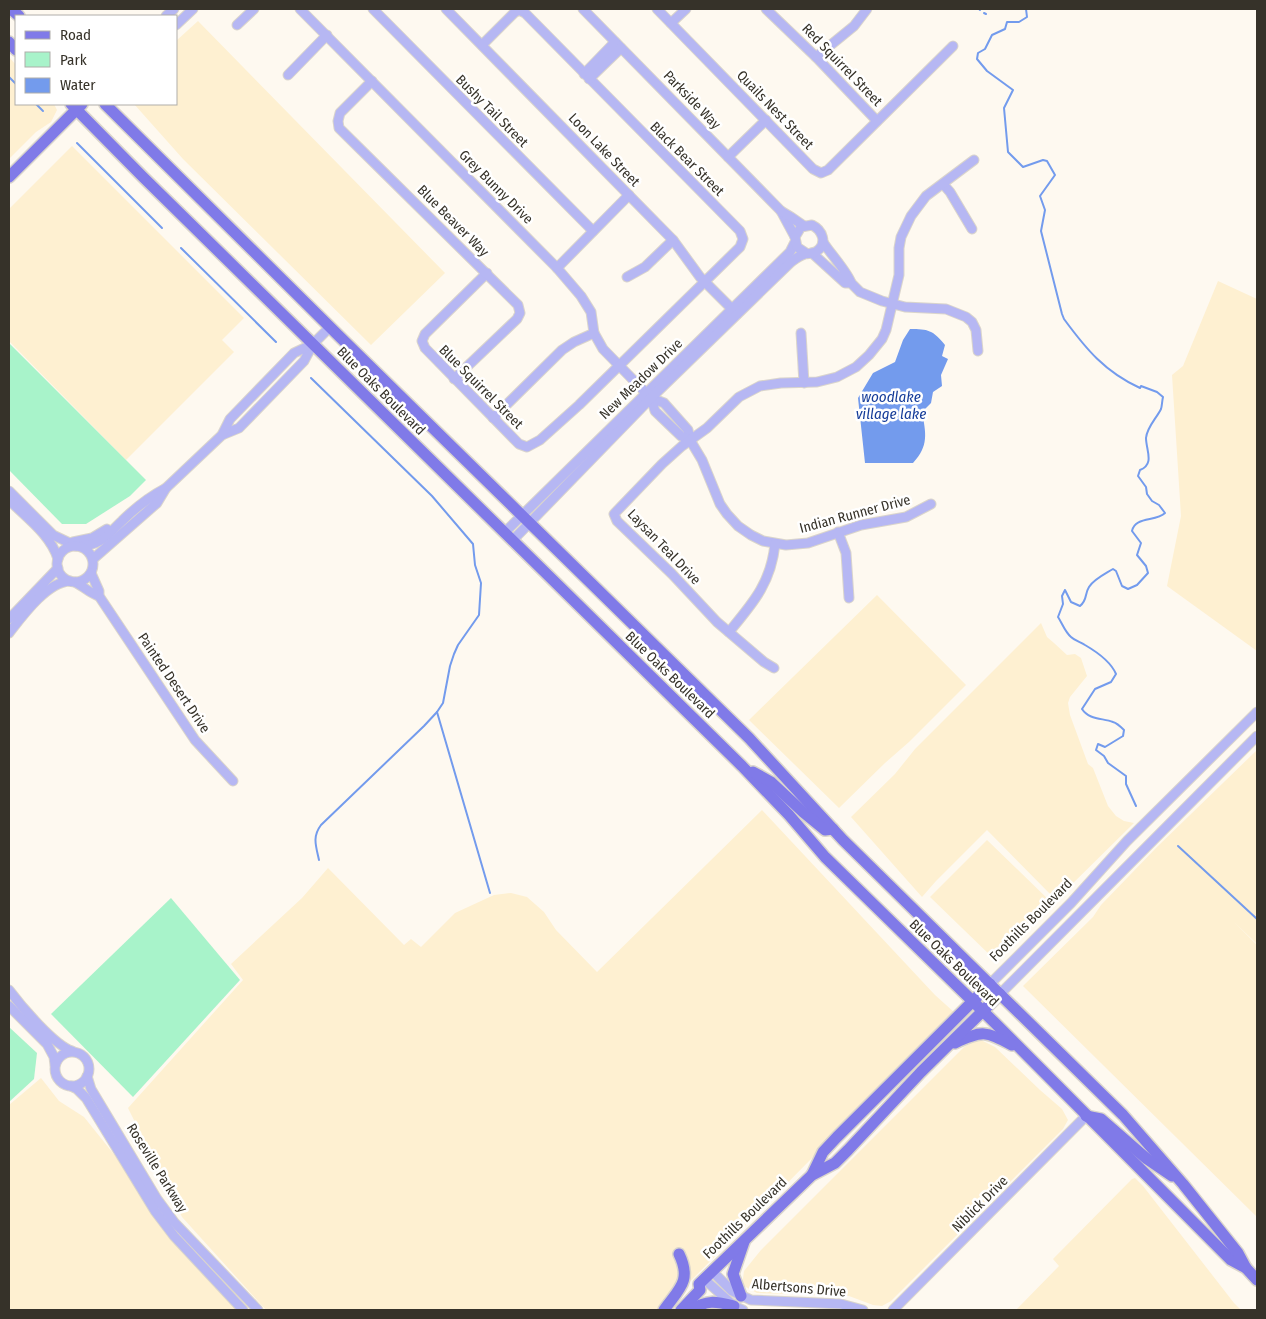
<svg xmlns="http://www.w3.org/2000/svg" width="1266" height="1319" viewBox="0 0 1266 1319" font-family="'Fira Sans Condensed',sans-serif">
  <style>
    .built { fill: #fef0d1 }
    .green { fill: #a8f3ca }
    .water { fill: #739bed }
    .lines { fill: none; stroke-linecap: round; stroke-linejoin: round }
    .stream { stroke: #739bed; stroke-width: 2 }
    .minor-casing { stroke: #dad5cc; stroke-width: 11 }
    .major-casing { stroke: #dad5cc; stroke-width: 14 }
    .minor { stroke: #b6b7f3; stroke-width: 9 }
    .major { stroke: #807ae8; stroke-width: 11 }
    .labels { text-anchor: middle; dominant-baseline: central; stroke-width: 5; stroke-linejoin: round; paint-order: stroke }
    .street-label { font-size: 14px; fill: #363229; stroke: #fff }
    .water-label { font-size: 15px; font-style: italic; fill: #153c99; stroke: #fff }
  </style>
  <rect width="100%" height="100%" fill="#fef9f0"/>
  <!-- built -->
  <g class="built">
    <path d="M198 21 445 273 371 345 183 159 134 104H176V41Z"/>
    <path d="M9 57 16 65V104H54L57 110 51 122 36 132 9 159Z"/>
    <path d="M72 146 244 318 222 340 234 352 126 460 9 341V209Z"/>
    <path d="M1218 281 1257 299V651L1167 586 1181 516 1172 375 1183 366Z"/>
    <path d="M877 595 966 685 909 742 885 763 839 808 749 720Z"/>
    <path d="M1041 623 1047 637 1054 643 1067 655 1075 654 1081 658 1087 676 1070 697 1068 703 1070 715 1088 764 1093 768 1108 806 1116 816 1124 821 1134 823 1059 897 1052 896 987 830 936 881 922 897 851 817 895 774 915 749Z"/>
    <path d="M1257 750V944L1234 922 1257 945V1217L1023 986 1093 917 1101 905 1157 847Z"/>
    <path d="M762 810 935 995 955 1013 662 1310H266L182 1217 128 1108 243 980 231 964 302 898 328 868 404 945 411 939 421 947 455 913 494 895 511 893 527 897 544 912 556 930 597 972Z"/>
    <path d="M987 840 1053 904 1033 921 994 959 930 897Z"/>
    <path d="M981 1040 995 1047 1040 1090 1062 1109 1068 1120 1063 1129 891 1301 882 1306 873 1305 849 1296 837 1295 757 1293 742 1285 744 1271 761 1250 964 1047 973 1042Z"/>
    <path d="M41 1078 59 1101 84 1117 239 1310H9V1105Z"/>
    <path d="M1135 1178 1143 1186 1234 1303 1241 1310H1016L1059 1266 1053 1259 1132 1179Z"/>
  </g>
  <!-- green -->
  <g class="green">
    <path d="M9 343 146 480 130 496 86 524H62L9 470Z"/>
    <path d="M171 898 240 980 133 1097 51 1014Z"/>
    <path d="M9 1027 37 1053 34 1079 9 1102Z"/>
  </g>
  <!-- water -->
  <path class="water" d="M910 329C928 329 933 330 945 345L942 356 948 359 941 375 942 386 933 392 931 403 922 412C926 433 929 446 913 463H865L858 398 873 373 895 362 903 340Z"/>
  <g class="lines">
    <!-- stream -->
    <g class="stream">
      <path d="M979 9 980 10"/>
      <path d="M1026 9 1027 17 1019 22H1007L1005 29 992 35 985 49 978 53 977 59 987 71 1013 90 1004 108 1008 152 1023 167 1043 160 1047 161 1055 175 1040 196 1045 210 1041 231 1062 314 1064 319C1086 349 1105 372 1140 388L1141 386 1157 392 1163 397C1162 401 1162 406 1161 409 1156 419 1147 427 1146 438 1146 450 1155 464 1140 470L1138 476 1146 487 1147 494 1152 501 1159 505 1165 513C1156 522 1135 516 1132 531L1141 543 1137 555 1146 566 1148 573 1137 585 1128 589 1122 586 1116 571 1113 569C1105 574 1094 579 1089 587 1084 595 1088 599 1080 606L1071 602 1065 590 1062 596 1063 604 1058 617C1062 623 1065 632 1071 637 1075 641 1081 642 1085 645 1097 652 1111 662 1116 674L1111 682 1095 689 1082 709C1089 720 1103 718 1113 722 1117 723 1121 727 1124 730L1123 736 1105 747 1098 744 1096 750 1104 756 1108 763 1126 776V784L1136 806"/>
      <path d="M984 13 986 14"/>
      <path d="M9 77 16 84"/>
      <path d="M36 104 43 111"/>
      <path d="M77 143 162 228"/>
      <path d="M181 248 276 342"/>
      <path d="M311 378 432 496 473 544 475 565 481 583 479 615 458 645 454 654 450 666 443 703 437 712 424 726 321 825C312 837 316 846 319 860"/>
      <path d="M437 712 490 893"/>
      <path d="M1178 846 1257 919"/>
    </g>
    <defs>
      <g id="minor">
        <path d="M300 9 557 268 581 296 591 312 594 333 603 349 646 393 651 398 664 403 688 430 690 440 702 460 720 504 727 514 738 526 751 535 763 541 786 545 808 543 861 525 906 517 931 504"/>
        <path d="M373 9 593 231"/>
        <path d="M446 9 673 240 700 277 737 314"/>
        <path d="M583 9 781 211 795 237"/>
        <path d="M657 9 813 169 821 173 828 170 953 46"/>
        <path d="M766 9 816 57 877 121"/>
        <path d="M166 16 174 9"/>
        <path d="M671 23 686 9"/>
        <path d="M176 25 193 9"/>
        <path d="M237 25 254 9"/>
        <path d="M482 45 514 13 519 10 525 13 740 231 743 239 740 247 579 405 540 440 527 447 519 444 425 348 422 341 425 334 487 273"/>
        <path d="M816 57 854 26 867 9"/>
        <path d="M584 74 615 42"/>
        <path d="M288 75 327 35"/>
        <path d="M589 79 621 48"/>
        <path d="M372 81 340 113 338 121 339 128 518 305 520 313 517 319 454 379"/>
        <path d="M728 157 766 120"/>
        <path d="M943 184 950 192 972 229"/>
        <path d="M781 211 791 217 804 226"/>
        <path d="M823 242C829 252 849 274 851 283"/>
        <path d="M812 253 845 283H851L860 292 882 301 905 307 946 309 966 317 972 322 976 330 978 351"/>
        <path d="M557 268 629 195"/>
        <path d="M627 277 645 267 673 240"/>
        <path d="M801 333 804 383"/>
        <path d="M651 398 655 411 681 436 690 440"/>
        <path d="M493 418 562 350 574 342 594 333"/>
        <path d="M222 435 239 428 304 361 313 344 330 327"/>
        <path d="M9 491 53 535 76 546"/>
        <path d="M9 500C26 517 51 535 58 559"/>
        <path d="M838 532 846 553 849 598"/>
        <path d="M504 533 790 252 795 242"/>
        <path d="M512 541 651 398 791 262C795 259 800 255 805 254 809 253 813 254 817 251 828 243 822 230 812 225L801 227 795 237 797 247 806 253"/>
        <path d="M73 542 92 538 107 529"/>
        <path d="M80 546C102 545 108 534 122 521 135 508 149 497 166 488"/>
        <circle cx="75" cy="564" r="18"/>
        <path d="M93 559 157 503 166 488 222 435 230 419 294 353 313 344"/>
        <path d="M91 573 99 591V596L195 740 233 781"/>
        <path d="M75 582C83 586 91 594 99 596"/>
        <path d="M9 619 58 568"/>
        <path d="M729 632C753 603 771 583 775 544"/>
        <path d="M9 633C23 615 47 582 70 581"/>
        <path d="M774 668 764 662 717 622 672 574 617 521 614 514 662 464 682 446 707 428 739 397 760 386 781 383 817 382 837 377 856 367 869 355 882 339 886 330 899 275V248L901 237 911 216 926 196 974 160"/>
        <path d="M990 984 1071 903 1127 841 1257 712"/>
        <path d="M9 990C21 1006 54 1045 72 1051"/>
        <path d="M1000 994 1257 736"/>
        <path d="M9 1006 47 1044 54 1057 55 1065"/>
        <circle cx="72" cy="1069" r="17"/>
        <path d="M87 1076 91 1089 157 1199 174 1222 258 1310"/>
        <path d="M71 1086 77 1089 86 1098 155 1211 174 1236 243 1310"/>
        <path d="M712 1271 732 1291 751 1300 841 1304 863 1310"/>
        <path d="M704 1279 734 1306 743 1310"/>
        <path d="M893 1310 1086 1116"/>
      </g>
      <g id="major">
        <path d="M11 9 19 16"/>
        <path d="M9 42 16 50"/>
        <path d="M71 104 143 177 742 766 789 815 825 857 994 1022 1231 1260 1246 1268 1257 1280"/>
        <path d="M105 104 340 337 749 738 843 840 1123 1115 1183 1184 1238 1253 1246 1268"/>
        <path d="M9 177 82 104"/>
        <path d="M753 772 771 782 803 812 825 830 833 829"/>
        <path d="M955 1043C983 1030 985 1031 1012 1045"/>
        <path d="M1086 1116 1101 1119 1147 1159 1172 1176"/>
        <path d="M812 1175 823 1152 837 1137 990 984"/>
        <path d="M741 1296 733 1274 744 1242"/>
        <path d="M664 1310C679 1289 692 1281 679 1254"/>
        <path d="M681 1310 700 1290 699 1284 812 1175 835 1163 848 1150 921 1072 1000 994"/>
        <path d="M690 1310C708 1300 714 1301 734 1306"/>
      </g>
    </defs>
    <!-- minor casing -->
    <use href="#minor" class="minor-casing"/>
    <!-- major casing -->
    <use href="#major" class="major-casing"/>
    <!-- minor -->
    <use href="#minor" class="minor"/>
    <!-- major -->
    <use href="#major" class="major"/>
  </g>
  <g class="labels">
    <!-- street labels -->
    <g class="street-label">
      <text transform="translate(842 65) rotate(46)">Red Squirrel Street</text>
      <text transform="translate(692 100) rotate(46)">Parkside Way</text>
      <text transform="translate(775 110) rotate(46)">Quails Nest Street</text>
      <text transform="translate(492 111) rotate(45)">Bushy Tail Street</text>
      <text transform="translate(604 150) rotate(46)">Loon Lake Street</text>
      <text transform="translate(687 159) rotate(45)">Black Bear Street</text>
      <text transform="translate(496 187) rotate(45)">Grey Bunny Drive</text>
      <text transform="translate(453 221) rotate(45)">Blue Beaver Way</text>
      <text transform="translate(641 379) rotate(-44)">New Meadow Drive</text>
      <text transform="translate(481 387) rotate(45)">Blue Squirrel Street</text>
      <text transform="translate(381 391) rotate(45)">Blue Oaks Boulevard</text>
      <text transform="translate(855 514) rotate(-15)">Indian Runner Drive</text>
      <text transform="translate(664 547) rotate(46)">Laysan Teal Drive</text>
      <text transform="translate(670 675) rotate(44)">Blue Oaks Boulevard</text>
      <text transform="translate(174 683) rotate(56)">Painted Desert Drive</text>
      <text transform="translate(1031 920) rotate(-45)">Foothills Boulevard</text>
      <text transform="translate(954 963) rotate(44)">Blue Oaks Boulevard</text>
      <text transform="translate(157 1168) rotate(58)">Roseville Parkway</text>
      <text transform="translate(980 1204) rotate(-45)">Niblick Drive</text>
      <text transform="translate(745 1218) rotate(-44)">Foothills Boulevard</text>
      <text transform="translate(799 1288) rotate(5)">Albertsons Drive</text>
    </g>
    <!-- water labels -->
    <g class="water-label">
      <text x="891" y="397">woodlake<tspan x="891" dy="17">village lake</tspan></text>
    </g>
  </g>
  <!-- border -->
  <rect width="1266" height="1319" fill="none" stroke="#363229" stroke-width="20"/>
  <!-- legend -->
  <rect x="15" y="15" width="162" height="90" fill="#ffffff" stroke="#afada9"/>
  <rect x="25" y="31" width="25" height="8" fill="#807ae8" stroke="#afada9"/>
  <text x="60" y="40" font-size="15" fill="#363229">Road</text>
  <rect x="25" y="52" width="25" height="15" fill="#a8f3ca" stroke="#afada9"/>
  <text x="60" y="65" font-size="15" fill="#363229">Park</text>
  <rect x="25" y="78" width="25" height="15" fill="#739bed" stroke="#afada9"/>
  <text x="60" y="90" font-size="15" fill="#363229">Water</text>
</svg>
